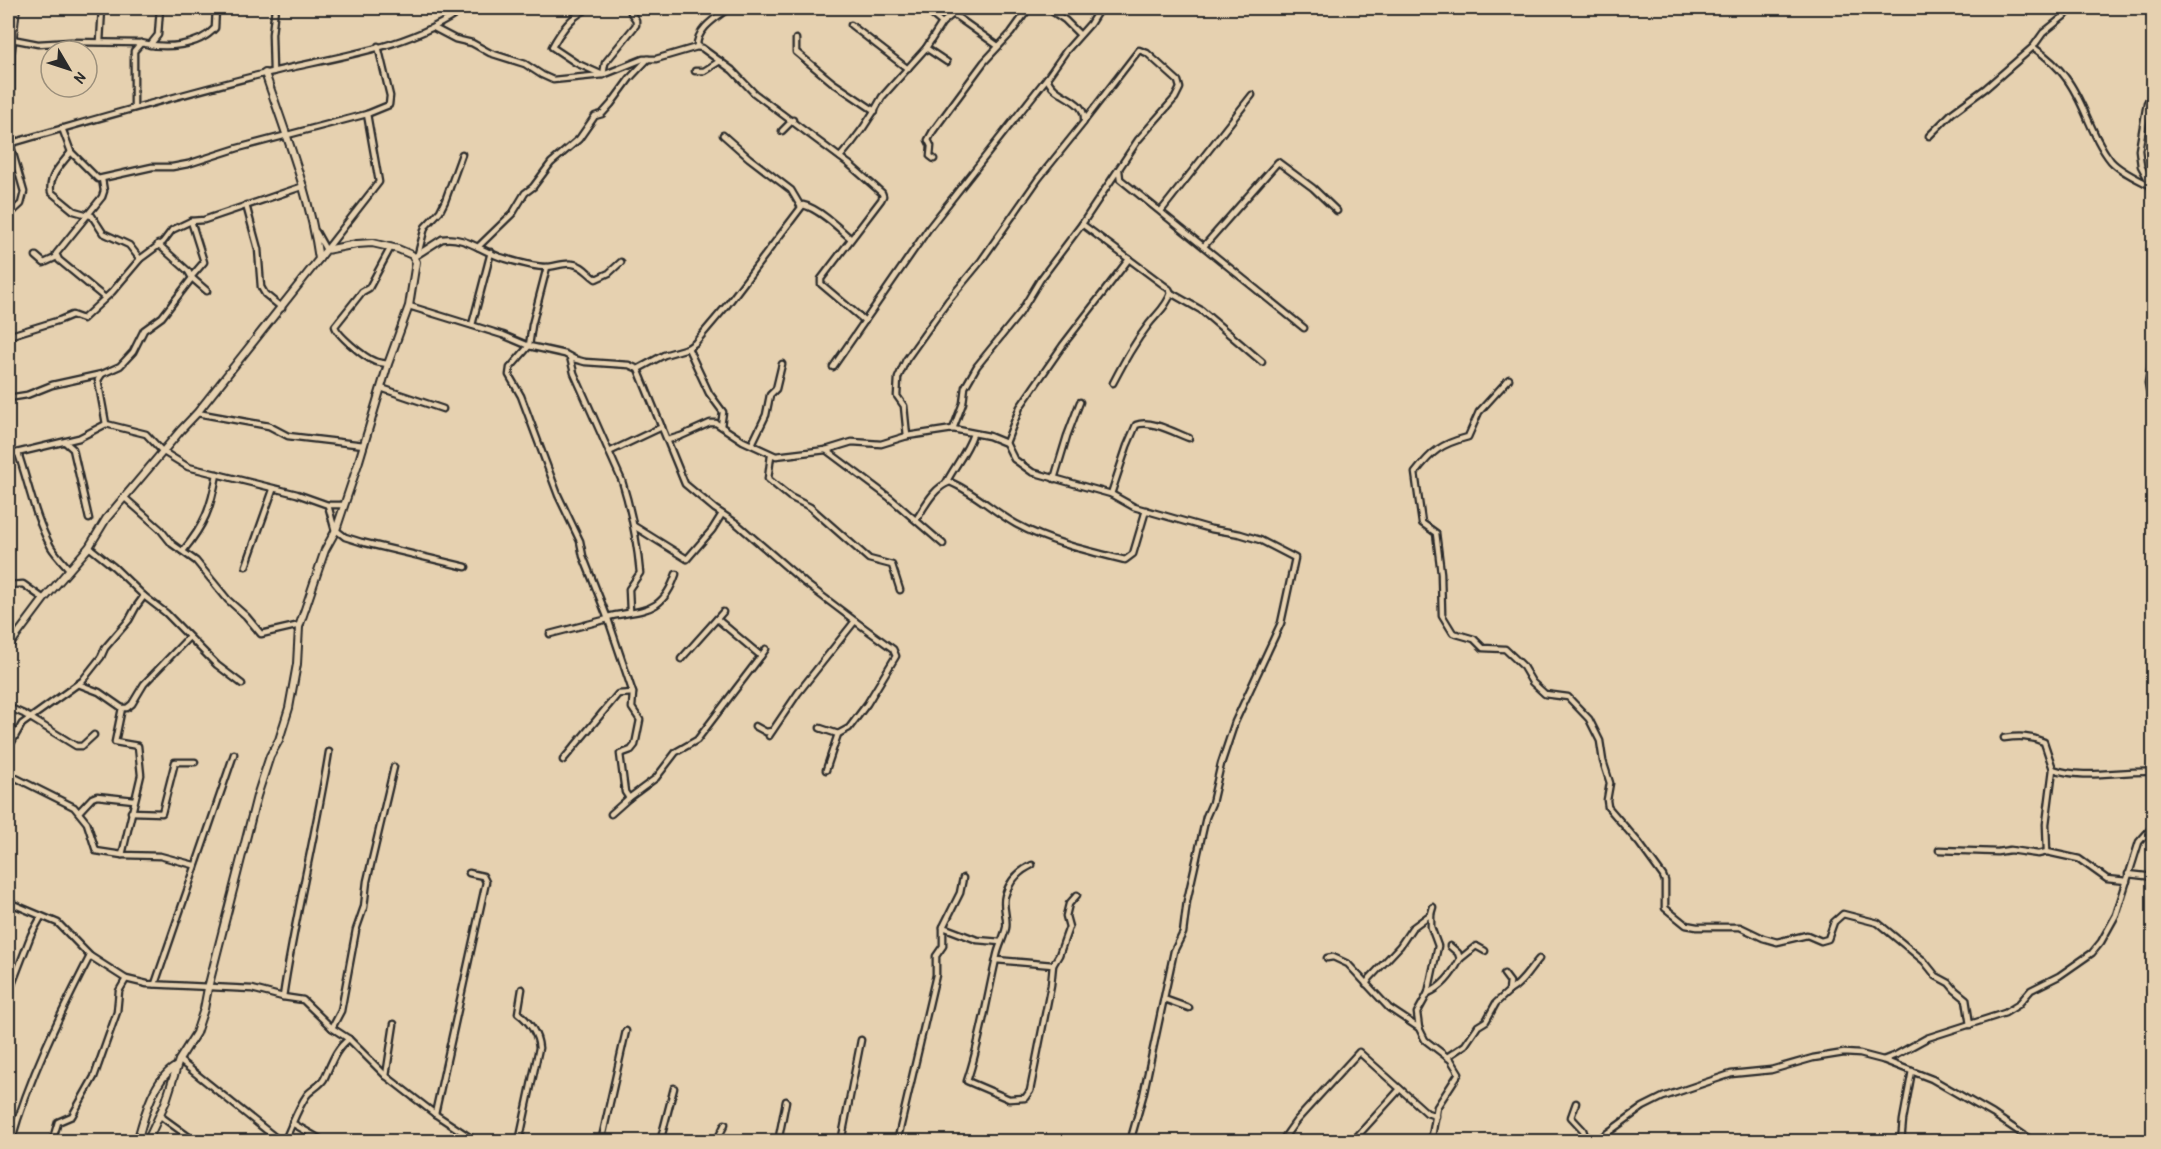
<svg xmlns="http://www.w3.org/2000/svg" width="2161" height="1149" viewBox="0 0 2161 1149" font-family="'Patrick Hand',sans-serif">
  <style>
    .lines { fill: none; stroke-linecap: round; stroke-linejoin: round }
    .street-casing { stroke: #2b2b2b; stroke-width: 9 }
    .secondary-casing { stroke: #2b2b2b; stroke-width: 10 }
    .street { stroke: #e6d1b0; stroke-width: 4.5 }
    .secondary { stroke: #e6d1b0; stroke-width: 6 }
  </style>
  <rect width="100%" height="100%" fill="#e6d1b0"/>
  <filter id="ink" filterUnits="userSpaceOnUse"><feTurbulence type="fractalNoise" baseFrequency=".0167" numOctaves="2"/><feDisplacementMap in="SourceGraphic" scale="12" xChannelSelector="R" yChannelSelector="G"/><feConvolveMatrix kernelMatrix="1 2 1 2 8 2 1 2 1" color-interpolation-filters="sRGB"/></filter>
  <g filter="url(#ink)">
    <g class="lines">
      <defs>
        <g id="street">
          <path d="M578 8 584 11C571 17 559 34 552 47L576 63 603 75 605 63 636 25V20L631 13"/>
          <path d="M924 8 942 23"/>
          <path d="M1047 8 1065 20 1079 34"/>
          <path d="M2151 8 2154 10"/>
          <path d="M953 14 998 46"/>
          <path d="M851 25 908 69"/>
          <path d="M434 28 455 39 472 43 490 53 525 64 542 75 553 80 603 75 643 59H656L697 47 702 48 732 70 754 93 849 164 882 193 883 196 881 200 821 279V284L865 321"/>
          <path d="M12 39 38 44 71 42 141 43C165 49 198 47 215 28L216 8"/>
          <path d="M796 39V52L832 82 875 111"/>
          <path d="M100 42 102 8"/>
          <path d="M150 45 158 35 160 8"/>
          <path d="M697 47C696 29 717 17 729 8"/>
          <path d="M2033 47C2046 56 2057 65 2066 78 2085 103 2091 136 2111 161 2121 172 2138 179 2151 186"/>
          <path d="M926 48 947 62"/>
          <path d="M695 71H704L720 61"/>
          <path d="M273 72 272 34 275 8"/>
          <path d="M2154 89 2147 103 2139 150 2141 166 2149 181 2154 198"/>
          <path d="M134 107V51L141 43"/>
          <path d="M62 128 71 152 98 179 152 167H172L188 164 238 148 367 114 389 105 390 96 378 46"/>
          <path d="M782 131 793 120"/>
          <path d="M723 135 749 158 791 190 801 207"/>
          <path d="M1929 136 1952 113 1986 88 2033 47 2043 33 2074 8"/>
          <path d="M8 144C93 120 177 95 263 74 331 57 408 50 465 8"/>
          <path d="M71 152C62 164 48 176 51 192L74 211 92 216 103 233 129 245 140 259"/>
          <path d="M840 157C856 139 871 118 882 97L926 48 942 23 953 14 957 8"/>
          <path d="M934 159 930 156 931 146 928 140 933 131 984 62 1011 33 1029 8"/>
          <path d="M1119 170 1120 179 1304 328"/>
          <path d="M102 179 104 191 102 197 56 254 59 260 105 298"/>
          <path d="M246 205 258 249 261 287 265 294 282 308"/>
          <path d="M1161 211 1252 95"/>
          <path d="M8 216 21 204 24 192 10 143"/>
          <path d="M191 221 204 262 192 276"/>
          <path d="M1082 224 1138 140 1175 98 1180 88 1178 81 1147 53 1139 50 1085 120"/>
          <path d="M316 232 326 250 379 182 367 114"/>
          <path d="M1204 246 1278 162 1313 188 1337 211"/>
          <path d="M478 247 513 213 525 193 533 187 551 163 579 139 595 116 602 114 611 104 630 78 648 59"/>
          <path d="M418 254 425 227 440 211 445 201 462 154"/>
          <path d="M36 256 44 263 57 257"/>
          <path d="M414 257 442 239C462 235 482 251 500 257 514 261 532 267 546 267 554 267 565 262 573 264 583 265 588 274 596 279L609 273 621 262"/>
          <path d="M547 267 532 325 529 346 510 368 509 375 521 396 558 495 580 541 583 556 608 619 550 634"/>
          <path d="M192 278 207 291"/>
          <path d="M1171 293 1201 310 1262 362"/>
          <path d="M409 306 503 335 529 346 565 354 574 359 585 362 629 365 638 369 685 484 715 509 736 523 805 583 855 621"/>
          <path d="M472 325 491 252"/>
          <path d="M8 336 60 320 72 315 83 319 112 292 140 259 163 242 172 230 191 221 204 220 304 186"/>
          <path d="M2154 346 2148 383 2154 418"/>
          <path d="M688 348 709 393 723 412 721 426"/>
          <path d="M570 357 574 373 622 481C632 513 637 540 640 573L629 589 630 612"/>
          <path d="M388 364C384 363 378 363 374 361 364 357 337 335 335 326L362 292 369 288 391 247"/>
          <path d="M833 367 929 228 1047 78"/>
          <path d="M638 369 664 355 688 348 695 343 728 304 803 205C818 208 839 228 850 238"/>
          <path d="M1509 379 1479 412 1468 437C1441 444 1432 451 1415 473L1422 523 1436 533 1441 573 1442 615 1453 633 1474 639 1483 648 1505 649 1522 665 1532 682 1545 694 1568 697 1589 719 1600 741 1603 761 1610 783 1607 800 1608 807 1639 843 1663 876 1665 881V908L1686 925 1697 927H1740L1763 938 1777 942 1807 935 1821 941 1828 939 1834 922 1843 914 1878 923 1924 961 1936 976 1949 983 1955 990 1966 999 1970 1025"/>
          <path d="M381 388 443 409"/>
          <path d="M8 398 27 395 52 385 102 374"/>
          <path d="M197 413 269 426 288 436 364 445"/>
          <path d="M106 424 98 380 102 374 120 366 133 352 144 330 162 317 192 278 188 271 158 244"/>
          <path d="M953 429 963 403 965 387 977 366 1020 313 1040 280 1082 224 1169 289 1171 293C1167 306 1157 314 1149 324 1134 343 1124 362 1113 383"/>
          <path d="M907 436 904 406 897 396 898 378 906 360 948 301 981 261 1039 178 1084 122C1087 97 1054 99 1047 78L1066 51 1090 24 1100 8"/>
          <path d="M668 440 681 436 710 423H716L743 441 776 456 826 450 852 442 881 444 907 436 953 429 989 436 1006 443 1014 459 1032 472 1111 494 1134 507 1211 529 1240 534 1260 540 1295 558 1281 623 1235 722 1221 764 1212 803 1206 817 1187 901 1183 933 1174 951 1143 1096 1130 1142"/>
          <path d="M65 442 73 449 89 519"/>
          <path d="M1006 443 1020 407 1063 345 1129 259"/>
          <path d="M752 444 766 415 770 395 776 389 782 364"/>
          <path d="M826 450 890 498 943 544"/>
          <path d="M609 452 662 427"/>
          <path d="M18 453C29 485 35 518 51 547 56 555 63 562 69 569"/>
          <path d="M8 455 79 438 106 424 146 434 162 451 188 467 297 494 328 505H344"/>
          <path d="M771 455 768 479 790 497 810 507 869 559 892 565 900 590"/>
          <path d="M1054 479 1067 436 1080 402"/>
          <path d="M946 483C954 467 967 452 973 434"/>
          <path d="M1111 494 1127 446 1136 425C1151 419 1175 433 1189 438"/>
          <path d="M125 498 160 529 172 544 196 561 228 600 246 616 261 634 300 625"/>
          <path d="M328 505 335 531"/>
          <path d="M916 520C925 506 934 487 950 482 974 492 993 511 1016 524 1049 542 1088 551 1125 560L1133 554 1146 510"/>
          <path d="M634 526 687 559 712 530 722 514"/>
          <path d="M336 530 345 537 361 542 466 567"/>
          <path d="M89 547 114 567 144 596 166 613 217 665 242 684"/>
          <path d="M183 551C205 524 211 508 217 474"/>
          <path d="M246 566 273 490"/>
          <path d="M8 585 23 584 44 599"/>
          <path d="M607 617C643 609 662 615 676 574"/>
          <path d="M608 619 633 693 632 708 640 720 635 745 631 750 620 754 625 792 629 798 656 778 676 752 697 740 761 656 717 619"/>
          <path d="M761 656 766 649"/>
          <path d="M681 659 723 612"/>
          <path d="M78 684 99 692 122 708H127L132 704 144 684 189 637"/>
          <path d="M8 707 24 714 76 746H82L94 735"/>
          <path d="M122 708 115 742 138 746 141 775 122 855"/>
          <path d="M755 726 766 732 772 731"/>
          <path d="M820 728 838 734"/>
          <path d="M769 736 798 693 855 621 893 649 896 656 867 704 849 728 838 734 826 770"/>
          <path d="M2004 738C2019 736 2030 736 2044 742L2053 769 2046 824 2047 852"/>
          <path d="M8 749 22 724 82 681 101 657 105 648 129 620 136 607 144 596"/>
          <path d="M563 760 618 694 633 693"/>
          <path d="M2053 769C2084 780 2121 770 2154 772"/>
          <path d="M8 774 74 807 87 823 96 851 122 855 160 856 194 865"/>
          <path d="M79 812 92 798 97 796 134 800"/>
          <path d="M131 812 162 813 175 762H195"/>
          <path d="M611 814 629 798"/>
          <path d="M1939 850 1997 852 2010 850 2038 854 2047 852 2079 859 2107 879 2127 881"/>
          <path d="M1032 865C1019 871 1009 882 1005 896 1002 907 1008 918 1006 928 1004 937 999 946 997 955 987 997 981 1040 967 1081L1009 1099 1025 1098 1030 1091 1051 985 1053 965 1059 955 1069 927 1066 916 1069 904 1077 895"/>
          <path d="M2128 874 2154 877"/>
          <path d="M963 878 960 893 943 927 977 940 1001 942"/>
          <path d="M8 902 58 923 90 956 126 979 147 984 252 989 283 997 303 1000 332 1028 349 1039 386 1076 435 1114 477 1142"/>
          <path d="M1327 958 1333 957 1348 964 1389 1008 1419 1028 1425 1040 1451 1060 1459 1073 1437 1107 1431 1142"/>
          <path d="M1460 959 1476 946 1485 951"/>
          <path d="M996 960 1053 965"/>
          <path d="M155 984 234 754"/>
          <path d="M1366 984 1370 978 1400 946 1412 928 1431 914 1433 907"/>
          <path d="M1509 991C1522 984 1529 970 1539 959"/>
          <path d="M1428 993C1443 987 1453 973 1460 959L1458 953 1450 946"/>
          <path d="M8 995 31 935 41 917"/>
          <path d="M283 997C295 915 316 834 329 752"/>
          <path d="M1164 999 1189 1008"/>
          <path d="M332 1028 341 1011 356 930 364 907 367 881 394 767"/>
          <path d="M1419 1028 1417 1013 1428 993 1438 946 1431 927V914"/>
          <path d="M1447 1057 1465 1045 1478 1026 1486 1021 1496 1003 1509 991 1510 982 1504 974"/>
          <path d="M179 1060 281 1142"/>
          <path d="M1883 1060 1896 1055 1927 1038 2005 1013 2018 1005 2031 990 2059 976 2092 953 2101 942 2116 915 2139 842 2154 825"/>
          <path d="M386 1076 394 1024"/>
          <path d="M1576 1103 1571 1117 1583 1130 1587 1142"/>
          <path d="M160 1112 163 1118 196 1142"/>
          <path d="M435 1114 486 882 483 876 469 873"/>
          <path d="M292 1123 325 1142"/>
          <path d="M11 1142C29 1077 60 1015 90 956"/>
          <path d="M52 1142 58 1122 72 1116 94 1077 117 1012 119 991 126 979"/>
          <path d="M284 1142C292 1126 297 1109 307 1095 312 1089 321 1085 324 1079 331 1065 335 1049 349 1039"/>
          <path d="M519 1142 539 1048C538 1034 529 1021 518 1013L522 989"/>
          <path d="M601 1142 626 1031"/>
          <path d="M660 1142 674 1088"/>
          <path d="M716 1142 725 1124"/>
          <path d="M778 1142 786 1101"/>
          <path d="M841 1142 861 1040"/>
          <path d="M897 1142 936 975V956L943 946V927"/>
          <path d="M1281 1142 1296 1121 1359 1052 1427 1113 1436 1116"/>
          <path d="M1352 1142 1400 1089"/>
          <path d="M1595 1142 1643 1107 1663 1097 1731 1074 1771 1070 1813 1058 1844 1053 1860 1054 1883 1060 1932 1079 1993 1114 2034 1142"/>
          <path d="M1901 1142 1903 1120 1912 1071"/>
        </g>
        <g id="secondary">
          <path d="M10 143 11 53 16 8"/>
          <path d="M8 647 44 599 89 547 106 519 181 430 197 413 319 259C310 195 286 135 265 73"/>
          <path d="M137 1142C144 1117 153 1080 175 1067"/>
          <path d="M147 1142 166 1101 179 1060 196 1033 204 1009 208 988 257 796 270 756 279 740 289 708 297 664 299 627 325 550 336 530 359 461 388 364 409 306 416 262 412 255 398 249 372 243 357 244 326 250 319 259"/>
        </g>
      </defs>
      <!-- street casing -->
      <use href="#street" class="street-casing"/>
      <!-- secondary casing -->
      <use href="#secondary" class="secondary-casing"/>
      <!-- street -->
      <use href="#street" class="street"/>
      <!-- secondary -->
      <use href="#secondary" class="secondary"/>
    </g>
  </g>
  <!-- margin -->
  <rect width="2161" height="1149" fill="none" stroke="#e6d1b0" stroke-width="30"/>
  <rect x="15" y="15" width="2131" height="1119" fill="none" stroke="#2b2b2b" stroke-width="2" filter="url(#ink)"/>
  <!-- north arrow -->
  <g transform="translate(69 69) rotate(129)"><circle r="28" fill="#e6d1b0" stroke="#9b8f7b" stroke-width="1.5"/>
  <path d="M0-4.5L10 22L0 15L-10 22Z" fill="#2b2b2b"/>
  <text y="-9" font-size="16" font-weight="bold" text-anchor="middle" fill="#2b2b2b">N</text>
  </g>
</svg>
